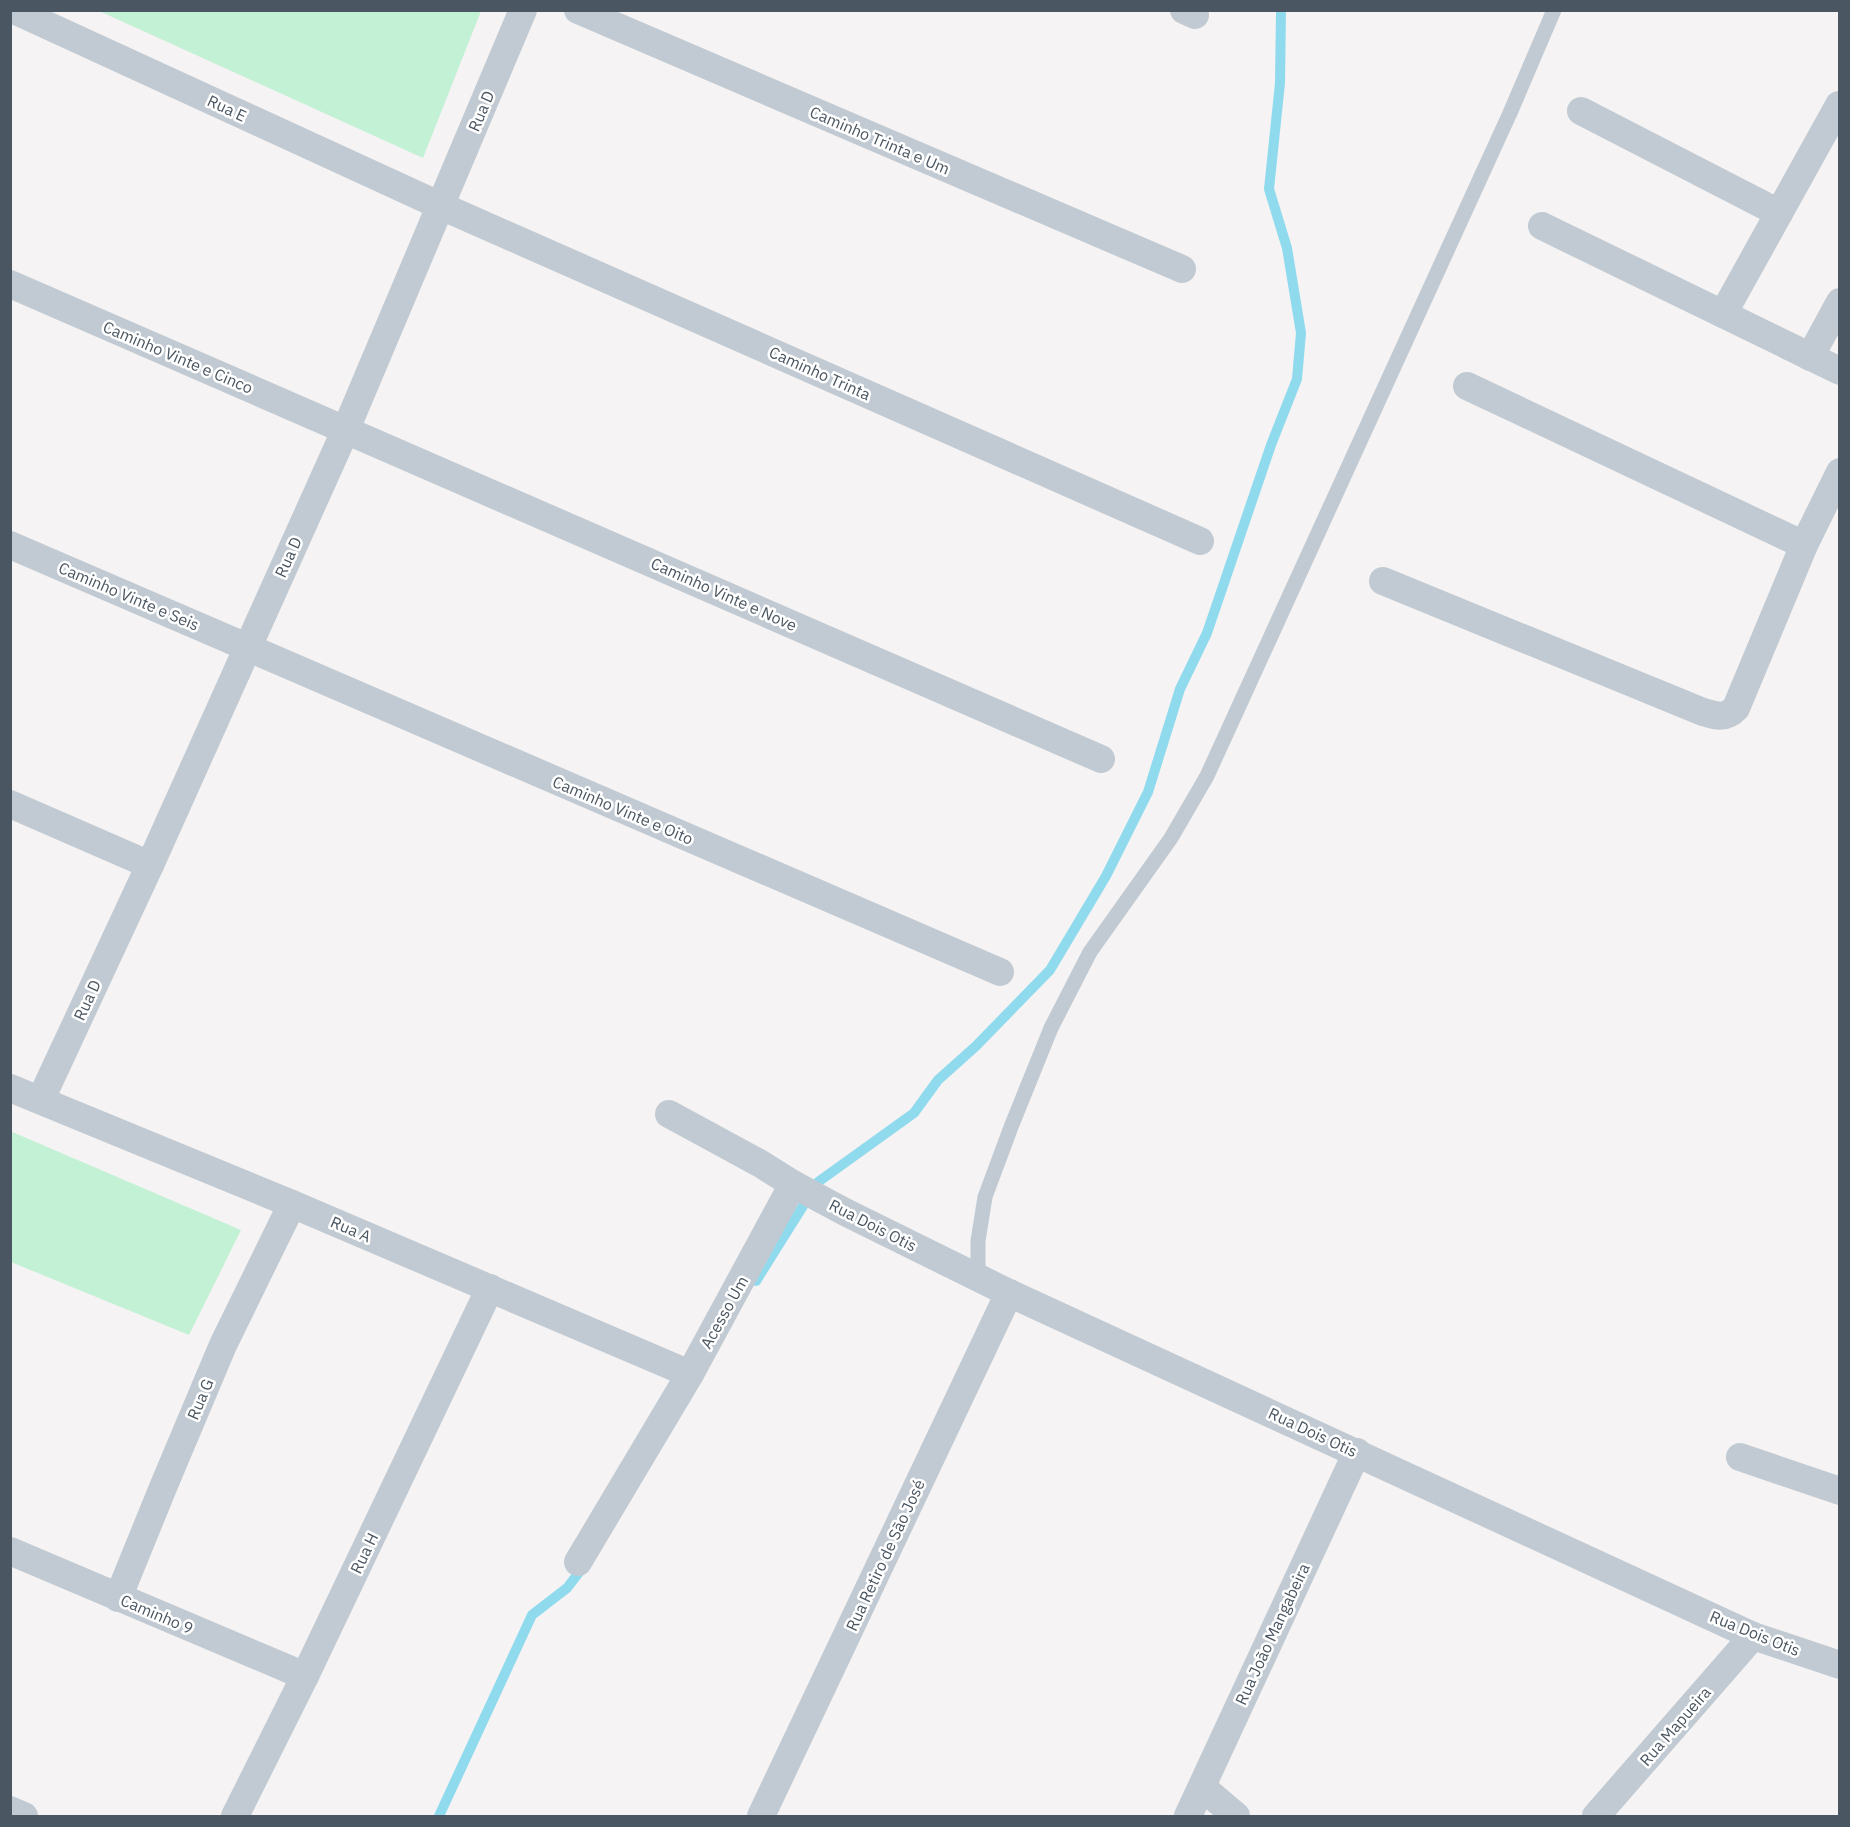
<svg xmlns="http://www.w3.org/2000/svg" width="1850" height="1827" viewBox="0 0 1850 1827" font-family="'IBM Plex Sans',sans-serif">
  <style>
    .green { fill: #c3f1d5 }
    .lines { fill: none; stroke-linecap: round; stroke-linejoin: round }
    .stream { stroke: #90daee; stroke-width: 10 }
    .service { stroke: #c1cad2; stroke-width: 15 }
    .minor { stroke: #c1cad2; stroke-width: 28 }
    .labels { text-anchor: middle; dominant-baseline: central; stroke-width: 5; stroke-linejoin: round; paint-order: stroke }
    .street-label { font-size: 16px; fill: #4a5661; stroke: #fff }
  </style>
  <rect width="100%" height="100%" fill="#f5f3f3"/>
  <!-- green -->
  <g class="green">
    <path d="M99 11H481L423 158Z"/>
    <path d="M10 1131 241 1230 189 1335 11 1262Z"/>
  </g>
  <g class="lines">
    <!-- stream -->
    <g class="stream">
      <path d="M756 1281 818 1182 914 1113 938 1080 976 1046 1050 970 1106 876 1148 792 1180 689 1207 633 1271 445 1297 379 1301 333 1287 248 1269 189 1280 83 1281 10"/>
      <path d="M439 1816 532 1615 567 1588 584 1566"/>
    </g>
    <!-- service -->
    <path class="service" d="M978 1277V1241L985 1197 1011 1127 1051 1028 1090 952 1171 838 1207 776 1510 113 1554 10"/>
    <!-- minor -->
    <g class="minor">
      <path d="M14 10 441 206 1200 541"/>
      <path d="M578 10 1182 269"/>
      <path d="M1184 10 1195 15"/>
      <path d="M1581 111 1779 213"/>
      <path d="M1542 226 1840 371"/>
      <path d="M10 284 1101 759"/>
      <path d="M1723 314 1839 105"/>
      <path d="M1810 357 1840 302"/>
      <path d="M1467 386 1804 545"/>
      <path d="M10 545 1000 972"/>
      <path d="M1383 581 1703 712C1716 716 1726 719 1736 708L1804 545 1840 472"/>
      <path d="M10 804 150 865"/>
      <path d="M10 1088 292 1204 690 1374"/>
      <path d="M41 1099 150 865 346 429 523 10"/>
      <path d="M793 1184 843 1211 1009 1293 1753 1636 1840 1665"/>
      <path d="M1740 1457 1840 1491"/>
      <path d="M10 1551 305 1676"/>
      <path d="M578 1562 690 1374 793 1184 761 1164 669 1114"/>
      <path d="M118 1598 164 1485 223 1345 292 1204"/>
      <path d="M1202 1787 1236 1816"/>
      <path d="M10 1810 24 1816"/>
      <path d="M235 1816 305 1676 490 1288"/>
      <path d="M761 1816 1009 1293"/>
      <path d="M1188 1816 1357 1452"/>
      <path d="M1596 1816 1753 1636"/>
    </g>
  </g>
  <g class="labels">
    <!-- street labels -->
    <g class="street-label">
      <text transform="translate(227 108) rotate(25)">Rua E</text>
      <text transform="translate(481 111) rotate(-67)">Rua D</text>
      <text transform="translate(880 140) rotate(23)">Caminho Trinta e Um</text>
      <text transform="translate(178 357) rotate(23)">Caminho Vinte e Cinco</text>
      <text transform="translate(820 373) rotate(24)">Caminho Trinta</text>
      <text transform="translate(288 557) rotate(-66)">Rua D</text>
      <text transform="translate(724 594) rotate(24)">Caminho Vinte e Nove</text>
      <text transform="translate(129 596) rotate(23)">Caminho Vinte e Seis</text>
      <text transform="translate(623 810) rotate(23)">Caminho Vinte e Oito</text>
      <text transform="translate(87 1000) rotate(-65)">Rua D</text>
      <text transform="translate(873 1225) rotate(27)">Rua Dois Otis</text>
      <text transform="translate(351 1229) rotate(23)">Rua A</text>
      <text transform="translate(724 1312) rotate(-61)">Acesso Um</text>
      <text transform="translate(200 1399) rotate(-67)">Rua G</text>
      <text transform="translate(1313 1432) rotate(25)">Rua Dois Otis</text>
      <text transform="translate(364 1553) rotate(-64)">Rua H</text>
      <text transform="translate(885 1555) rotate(-65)">Rua Retiro de São José</text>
      <text transform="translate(157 1614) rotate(23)">Caminho 9</text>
      <text transform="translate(1755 1633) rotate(22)">Rua Dois Otis</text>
      <text transform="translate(1272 1634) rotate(-65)">Rua João Mangabeira</text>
      <text transform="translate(1675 1726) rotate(-49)">Rua Mapueira</text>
    </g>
  </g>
  <!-- border -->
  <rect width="1850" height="1827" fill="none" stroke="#4a5661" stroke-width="24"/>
</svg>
